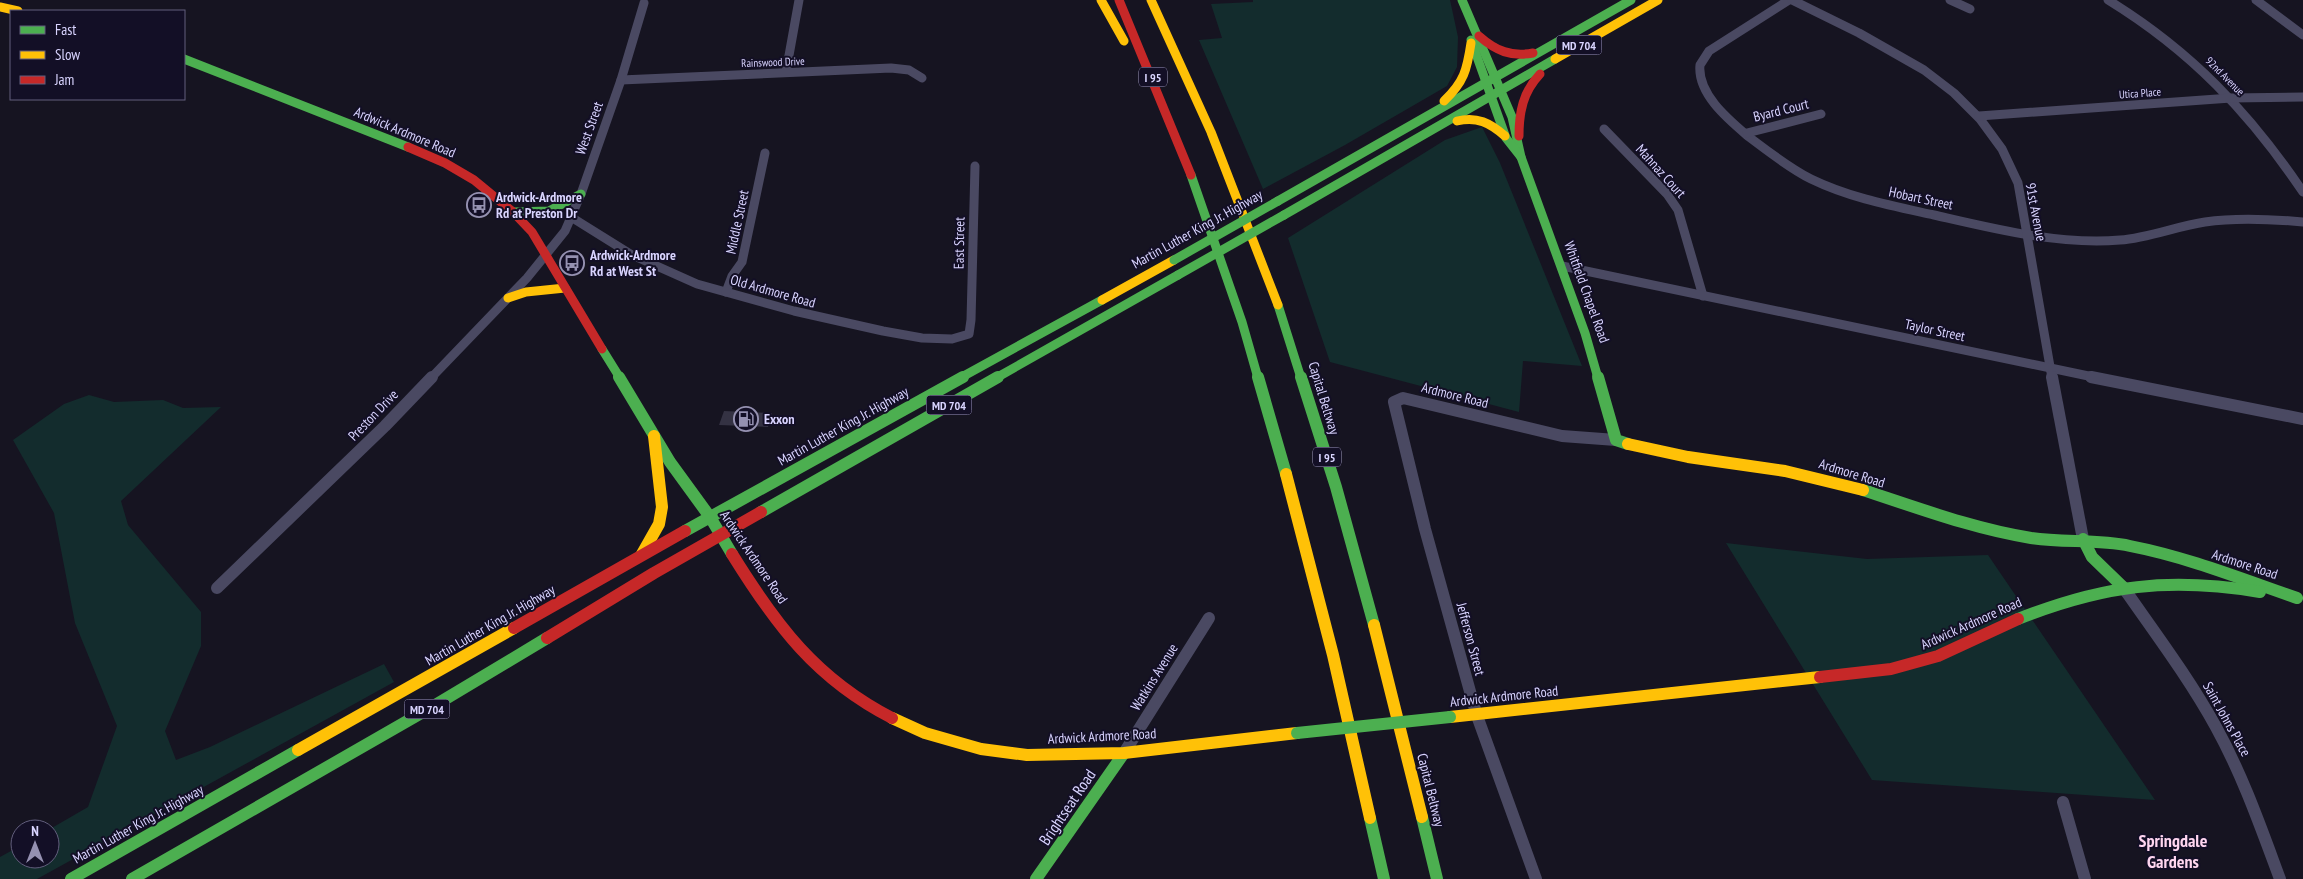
<svg xmlns="http://www.w3.org/2000/svg" width="2303" height="879" viewBox="0 0 2303 879" font-family="'PT Sans Narrow',sans-serif">
  <style>
    .green { fill: #132c2d }
    .building { fill: #343243 }
    .lines { fill: none; stroke-linecap: round; stroke-linejoin: round }
    .street-far1 { stroke: #4a4962; stroke-width: 9 }
    .street { stroke: #4a4962; stroke-width: 12 }
    .fast-far1 { stroke: #4caf50; stroke-width: 9 }
    .fast { stroke: #4caf50; stroke-width: 12 }
    .slow-far1 { stroke: #ffc107; stroke-width: 9 }
    .slow { stroke: #ffc107; stroke-width: 12 }
    .jam-far1 { stroke: #c62828; stroke-width: 9 }
    .jam { stroke: #c62828; stroke-width: 12 }
    .fast-bridge-far1 { stroke: #4caf50; stroke-width: 9 }
    .fast-bridge { stroke: #4caf50; stroke-width: 12 }
    .labels { text-anchor: middle; dominant-baseline: central; stroke-width: 4; stroke-linejoin: round; paint-order: stroke }
    .far-street-label { font-size: 11px; fill: #d9d4ff; stroke: #130f26 }
    .shield { fill: #130f26; stroke: #9e99be; stroke-width: 1 }
    .shield-label { font-size: 12px; font-weight: bold; fill: #d9d4ff }
    .street-label { font-size: 14px; fill: #d9d4ff; stroke: #130f26 }
    .poi-label { font-size: 14px; font-weight: bold; fill: #d9d4ff; stroke: #130f26; text-anchor: start }
    .near-street-label { font-size: 16px; fill: #d9d4ff; stroke: #130f26 }
    .near-neighbourhood-label { font-size: 18px; font-weight: bold; fill: #ffd6f0; stroke: #130f26 }
  </style>
  <rect width="100%" height="100%" fill="#161421"/>
  <!-- green -->
  <g class="green">
    <path d="M1253 0H1450L1458 37 1457 67 1447 86 1345 145 1263 189 1199 40 1222 38 1211 4 1253 2Z"/>
    <path d="M1482 127 1500 163 1582 366 1523 361 1519 412 1330 362 1288 238 1445 140Z"/>
    <path d="M89 395 114 402 163 400 183 408 221 407 121 501 128 525 201 612V646L165 731 176 760 210 747 384 664 394 682 37 879H0V857L20 846V859H50V829L88 807 117 726 75 623 54 513 13 440 64 404Z"/>
    <path d="M1726 543 1867 559 1988 555 2155 800 1872 780Z"/>
  </g>
  <!-- building -->
  <path class="building" d="M724 411 772 413 768 427 719 425Z"/>
  <g class="lines">
    <!-- street-far1 -->
    <g class="street-far1">
      <path d="M1789 0 1709 51 1700 65C1697 94 1729 120 1749 137 1769 152 1789 168 1811 179 1850 198 1893 206 1934 215 1995 229 2058 245 2120 240 2149 238 2177 226 2205 222 2238 217 2271 219 2303 222"/>
      <path d="M1792 0 1859 33 1924 70 1954 93 1980 119 2002 149 2018 183 2052 378"/>
      <path d="M1950 0 1970 9"/>
      <path d="M2108 0C2191 51 2249 112 2303 192"/>
      <path d="M2256 0 2303 35"/>
      <path d="M786 72 799 0"/>
      <path d="M621 80 891 68 909 70 922 78"/>
      <path d="M1979 116 2231 98 2303 97"/>
      <path d="M1604 129 1667 194 1678 210 1703 296"/>
      <path d="M1747 133 1821 114"/>
      <path d="M571 217 632 255 697 284 794 311 883 331 922 338 952 339 969 334 971 320 975 166"/>
      <path d="M1562 266 2098 378"/>
      <path d="M726 292 732 276 742 262 765 153"/>
      <path d="M431 378 527 278 565 231 581 194 621 80 644 3"/>
    </g>
    <!-- street -->
    <g class="street">
      <path d="M2052 377 2083 539"/>
      <path d="M2091 377 2303 419"/>
      <path d="M2123 587C2155 633 2189 678 2216 727 2243 776 2261 828 2280 879"/>
      <path d="M217 588 385 426 432 377"/>
      <path d="M1124 753 1209 618"/>
      <path d="M2063 802 2085 879"/>
      <path d="M1536 879 1476 713 1425 529 1394 402 1403 398 1562 436 1616 440"/>
    </g>
    <!-- fast-far1 -->
    <g class="fast-far1">
      <path d="M1462 0 1512 117 1521 157 1585 333 1598 378"/>
      <path d="M1471 40 1506 138 1521 157"/>
      <path d="M184 59 408 147"/>
      <path d="M1191 175 1242 322 1258 378"/>
      <path d="M1278 201 1631 0"/>
      <path d="M513 212 549 211 581 194"/>
      <path d="M1284 215 1555 59"/>
      <path d="M1278 305 1301 378"/>
      <path d="M602 349 620 378"/>
      <path d="M960 378 1102 300"/>
      <path d="M996 378 1178 275"/>
    </g>
    <!-- fast -->
    <g class="fast">
      <path d="M619 377 670 462 710 517 732 554"/>
      <path d="M1258 377 1286 474"/>
      <path d="M1301 377 1336 487 1374 625"/>
      <path d="M1598 377 1616 440 1628 444"/>
      <path d="M1863 490C1918 508 1974 529 2031 538 2064 543 2097 539 2130 546 2187 557 2242 579 2297 598"/>
      <path d="M761 512 998 377"/>
      <path d="M685 531 963 377"/>
      <path d="M2083 539 2092 557 2123 587"/>
      <path d="M2018 619C2104 585 2169 577 2260 592"/>
      <path d="M1422 817 1437 879"/>
      <path d="M1370 818 1384 879"/>
      <path d="M71 879 298 750"/>
      <path d="M132 879 437 704 547 638"/>
      <path d="M1036 879 1124 753"/>
    </g>
    <!-- slow-far1 -->
    <g class="slow-far1">
      <path d="M1101 0 1124 41"/>
      <path d="M1151 0 1211 132 1278 305"/>
      <path d="M0 7 18 11"/>
      <path d="M1555 59 1658 0"/>
      <path d="M1444 101C1464 82 1467 70 1471 43"/>
      <path d="M1457 121C1477 116 1490 123 1505 136"/>
      <path d="M508 298 526 292 565 288"/>
      <path d="M1102 300 1174 260"/>
    </g>
    <!-- slow -->
    <g class="slow">
      <path d="M1628 444 1688 457 1785 471 1863 490"/>
      <path d="M1286 474 1333 655 1370 818"/>
      <path d="M642 554 659 524 662 507 654 436"/>
      <path d="M1374 625 1422 817"/>
      <path d="M1450 717 1820 677"/>
      <path d="M892 718 925 733 981 749 1027 755 1124 753 1297 733"/>
      <path d="M298 750 514 628"/>
    </g>
    <!-- jam-far1 -->
    <g class="jam-far1">
      <path d="M1119 0 1191 175"/>
      <path d="M1479 36C1496 51 1511 57 1533 53"/>
      <path d="M1519 136C1519 112 1523 92 1540 74"/>
      <path d="M408 147 445 163 474 180 513 212 532 232 602 349"/>
    </g>
    <!-- jam -->
    <g class="jam">
      <path d="M732 554C776 625 816 679 892 718"/>
      <path d="M514 628 685 531"/>
      <path d="M547 638 654 573 761 512"/>
      <path d="M1820 677 1891 669 1938 656 2018 619"/>
    </g>
    <!-- fast-bridge-far1 -->
    <g class="fast-bridge-far1">
      <path d="M1174 260 1278 201"/>
      <path d="M1178 275 1284 215"/>
    </g>
    <!-- fast-bridge -->
    <path class="fast-bridge" d="M1297 733 1450 717"/>
  </g>
  <!-- icons -->
  <defs>
    <symbol id="bus-ring" viewBox="-11 -11 22 22"><circle r="9.5" fill="#130f26" stroke="#9591b1" stroke-width="1.5"/><path d="M-5-6H5V4H4V6H2V4H-2V6H-4V4H-5ZM-3.5-4V0h7V-4ZM-3.5 1.2v1.5H-2V1.2ZM2 1.2v1.5H3.5V1.2Z" fill="#9591b1"/></symbol>
    <symbol id="fuel-ring" viewBox="-11 -11 22 22"><circle r="9.5" fill="#130f26" stroke="#9591b1" stroke-width="1.5"/><path d="M-5.5-6h7V0h2V4h1.3V-2.5L3-4.5l.8-.8L6-3V5H2.5V1h-1V6h-7ZM-4.2-4.7v3.2H.2V-4.7Z" fill="#9591b1"/></symbol>
  </defs>
  <g fill-rule="evenodd">
    <use href="#bus-ring" x="465" y="191" width="28" height="28"/>
    <use href="#bus-ring" x="558" y="249" width="28" height="28"/>
    <use href="#fuel-ring" x="732" y="405" width="28" height="28"/>
  </g>
  <g class="labels">
    <!-- far-street labels -->
    <g class="far-street-label">
      <text transform="translate(773 62) rotate(-2)">Rainswood Drive</text>
      <text transform="translate(2225 76) rotate(45)">92nd Avenue</text>
      <text transform="translate(2140 93) rotate(-4)">Utica Place</text>
    </g>
    <!-- shield labels -->
    <g class="shield">
      <rect x="1556.5" y="35.5" width="45" height="19" rx="4"/>
      <rect x="1139" y="67.5" width="28" height="19" rx="4"/>
      <rect x="926.5" y="395.5" width="45" height="19" rx="4"/>
      <rect x="1313" y="447.5" width="28" height="19" rx="4"/>
      <rect x="404.5" y="699.5" width="45" height="19" rx="4"/>
    </g>
    <g class="shield-label">
      <text x="1579" y="45">MD 704</text>
      <text x="1153" y="77">I 95</text>
      <text x="949" y="405">MD 704</text>
      <text x="1327" y="457">I 95</text>
      <text x="427" y="709">MD 704</text>
    </g>
    <!-- street labels -->
    <g class="street-label">
      <text transform="translate(1781 110) rotate(-14)">Byard Court</text>
      <text transform="translate(589 128) rotate(-70)">West Street</text>
      <text transform="translate(405 132) rotate(23)">Ardwick Ardmore Road</text>
      <text transform="translate(1661 171) rotate(48)">Mahnaz Court</text>
      <text transform="translate(1921 198) rotate(12)">Hobart Street</text>
      <text transform="translate(2036 212) rotate(79)">91st Avenue</text>
      <text transform="translate(737 222) rotate(-78)">Middle Street</text>
      <text transform="translate(1197 229) rotate(-29)">Martin Luther King Jr. Highway</text>
      <text transform="translate(959 243) rotate(-89)">East Street</text>
      <text transform="translate(773 291) rotate(16)">Old Ardmore Road</text>
      <text transform="translate(1587 292) rotate(70)">Whitfield Chapel Road</text>
      <text transform="translate(1935 330) rotate(12)">Taylor Street</text>
      <text transform="translate(1455 395) rotate(14)">Ardmore Road</text>
      <text transform="translate(1324 398) rotate(73)">Capital Beltway</text>
      <text transform="translate(373 415) rotate(-46)">Preston Drive</text>
      <text transform="translate(843 426) rotate(-29)">Martin Luther King Jr. Highway</text>
      <text transform="translate(1852 473) rotate(17)">Ardmore Road</text>
      <text transform="translate(754 557) rotate(56)">Ardwick Ardmore Road</text>
      <text transform="translate(2245 564) rotate(18)">Ardmore Road</text>
      <text transform="translate(1971 623) rotate(-24)">Ardwick Ardmore Road</text>
      <text transform="translate(490 625) rotate(-30)">Martin Luther King Jr. Highway</text>
      <text transform="translate(1471 639) rotate(75)">Jefferson Street</text>
      <text transform="translate(1154 677) rotate(-58)">Watkins Avenue</text>
      <text transform="translate(1504 696) rotate(-6)">Ardwick Ardmore Road</text>
      <text transform="translate(2227 719) rotate(61)">Saint Johns Place</text>
      <text transform="translate(1102 736) rotate(-3)">Ardwick Ardmore Road</text>
      <text transform="translate(1431 790) rotate(76)">Capital Beltway</text>
      <text transform="translate(138 824) rotate(-29)">Martin Luther King Jr. Highway</text>
    </g>
    <!-- poi labels -->
    <g class="poi-label">
      <text x="496" y="197">Ardwick-Ardmore<tspan x="496" dy="16">Rd at Preston Dr</tspan></text>
      <text x="590" y="255">Ardwick-Ardmore<tspan x="590" dy="16">Rd at West St</tspan></text>
      <text x="764" y="419">Exxon</text>
    </g>
    <!-- near-street labels -->
    <g class="near-street-label">
      <text transform="translate(1067 807) rotate(-56)">Brightseat Road</text>
    </g>
    <!-- near-neighbourhood labels -->
    <g class="near-neighbourhood-label">
      <text x="2173" y="840">Springdale<tspan x="2173" dy="21">Gardens</tspan></text>
    </g>
  </g>
  <!-- legend -->
  <rect x="10" y="10" width="175" height="90" fill="#130f26" stroke="#625e7d"/>
  <rect x="20" y="26" width="25" height="8" fill="#4caf50" stroke="#625e7d"/>
  <text x="55" y="35" font-size="15" fill="#d9d4ff">Fast</text>
  <rect x="20" y="51" width="25" height="8" fill="#ffc107" stroke="#625e7d"/>
  <text x="55" y="60" font-size="15" fill="#d9d4ff">Slow</text>
  <rect x="20" y="76" width="25" height="8" fill="#c62828" stroke="#625e7d"/>
  <text x="55" y="85" font-size="15" fill="#d9d4ff">Jam</text>
  <!-- north arrow -->
  <g transform="translate(35 844)"><circle r="24" fill="#130f26" stroke="#625e7d"/>
  <path d="M0-4L9 19L0 12L-9 19Z" fill="#9591b1"/>
  <text y="-8" font-size="14" font-weight="bold" text-anchor="middle" fill="#d9d4ff">N</text>
  </g>
</svg>
